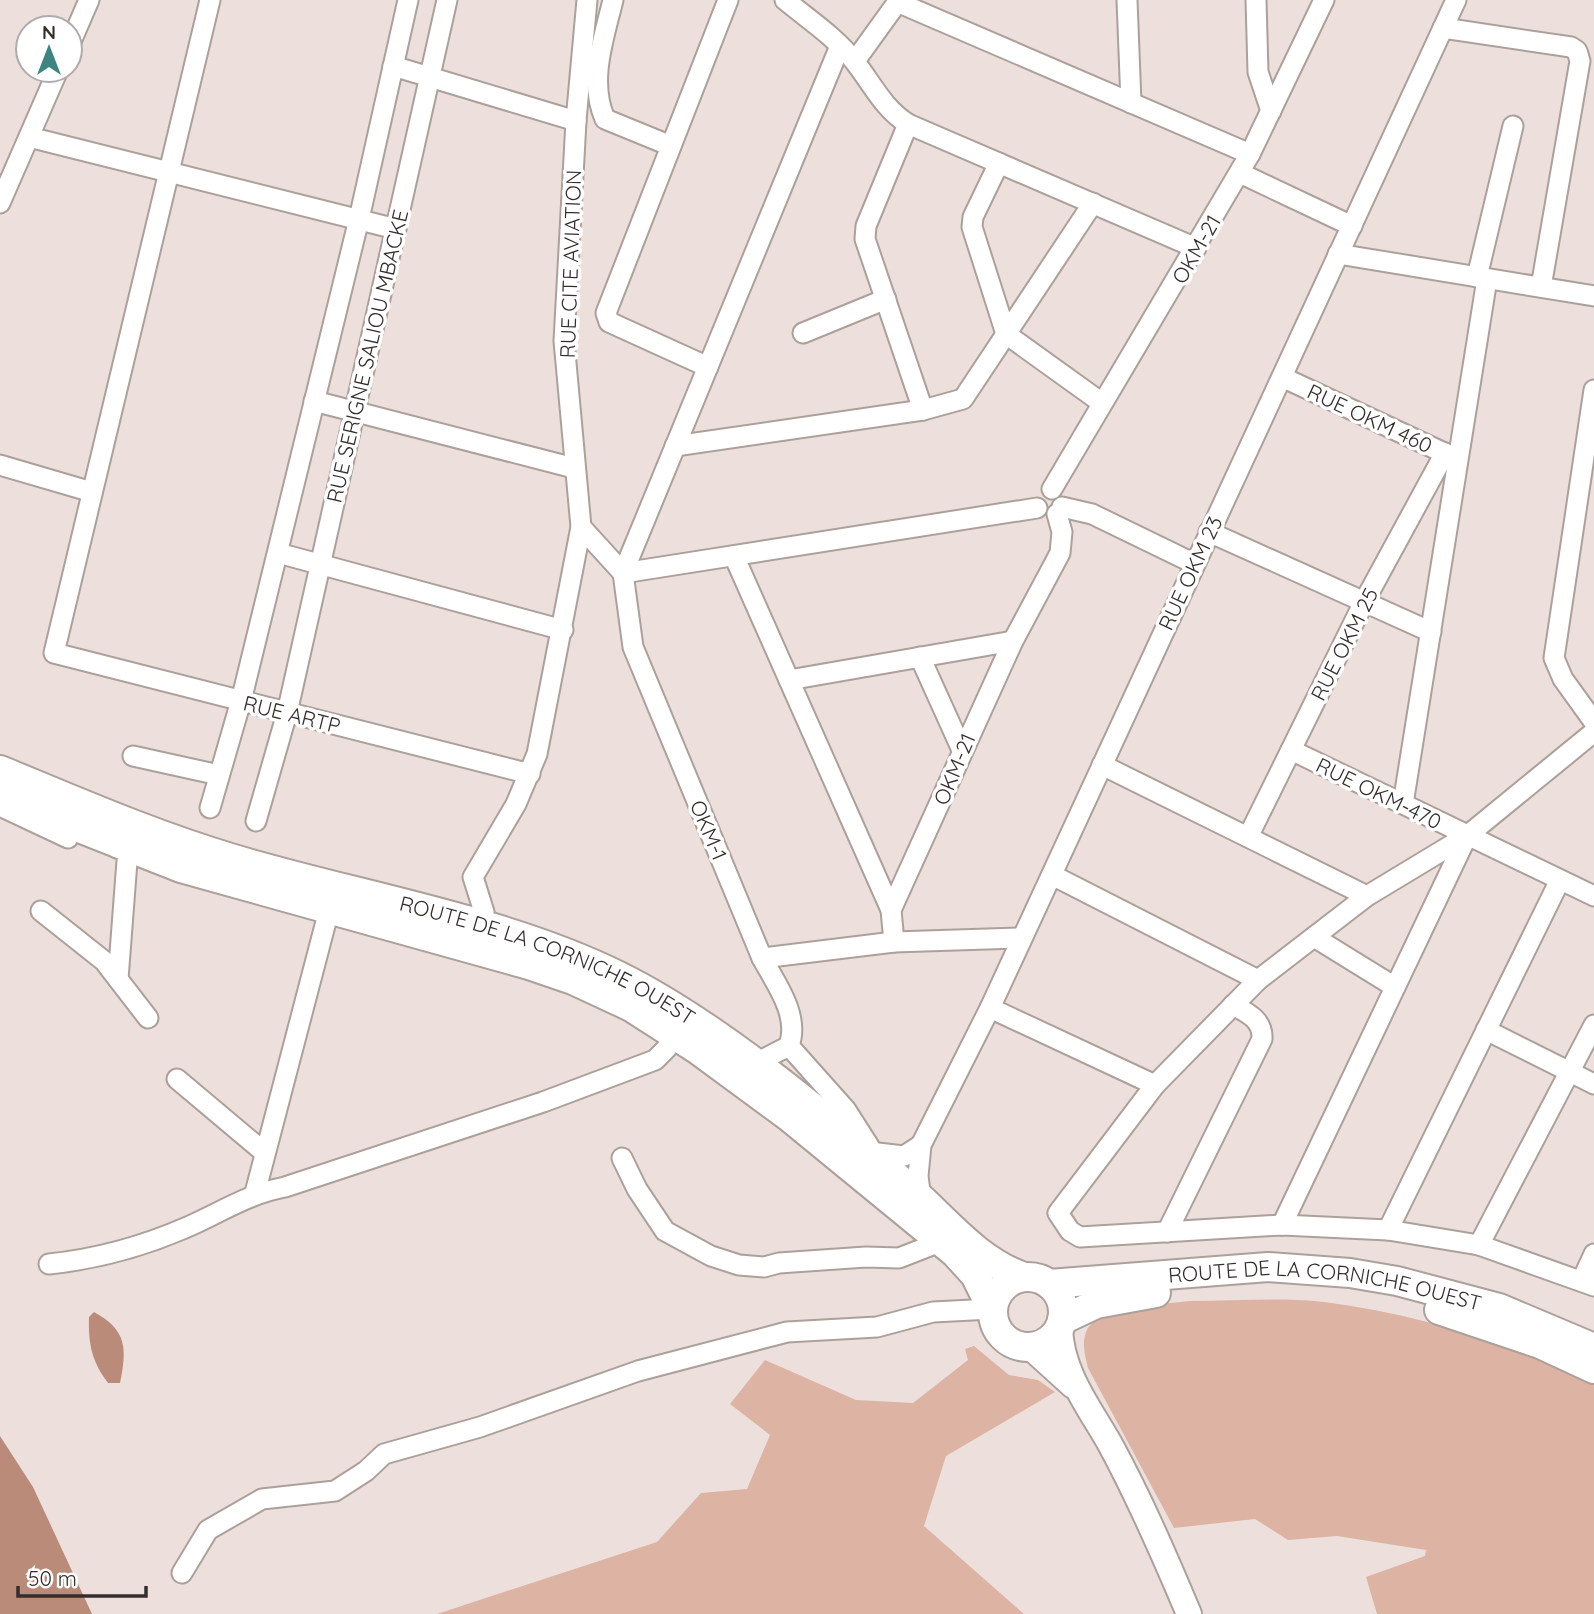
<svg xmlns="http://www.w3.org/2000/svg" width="1594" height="1614" viewBox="0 0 1594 1614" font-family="Quicksand,sans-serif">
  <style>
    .grass { fill: #ddb3a3 }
    .water { fill: #bb8b7a }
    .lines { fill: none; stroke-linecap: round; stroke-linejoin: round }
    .minor-casing { stroke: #aca09b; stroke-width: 23 }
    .major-casing { stroke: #aca09b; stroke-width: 28 }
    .highway-casing { stroke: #aca09b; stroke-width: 32 }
    .minor { stroke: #fff; stroke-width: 19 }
    .major { stroke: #fff; stroke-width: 24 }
    .highway { stroke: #fff; stroke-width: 28 }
    .labels { text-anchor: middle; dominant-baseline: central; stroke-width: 7; stroke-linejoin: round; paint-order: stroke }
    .street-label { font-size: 21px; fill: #332e2c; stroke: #fff }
  </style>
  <rect width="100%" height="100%" fill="#ede0dc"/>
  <!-- grass -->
  <g class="grass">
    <path d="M1190 1301C1233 1301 1280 1297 1324 1302 1417 1314 1510 1342 1594 1383V1614H1377L1366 1577 1425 1556 1426 1550 1337 1536 1288 1540 1255 1519 1174 1528 1088 1368C1085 1355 1081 1343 1087 1330 1098 1307 1165 1304 1190 1301Z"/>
    <path d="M974 1346 1009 1375 1038 1380 1055 1392 946 1456 924 1526 1024 1614H437L657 1542 701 1493 747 1489 770 1435 730 1404 765 1360 856 1400 913 1403 968 1360 965 1349Z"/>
  </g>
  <!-- water -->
  <g class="water">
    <path d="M94 1312C127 1330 127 1348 120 1383H108C92 1362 88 1344 89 1317Z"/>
    <path d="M0 1436 33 1487 92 1614H0Z"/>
  </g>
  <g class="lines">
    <defs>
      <g id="minor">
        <path d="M210 0 54 653 530 774"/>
        <path d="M613 0C604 38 588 81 605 119L671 146"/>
        <path d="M785 0C808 19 837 38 855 62 873 85 883 108 908 124L1196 248"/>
        <path d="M1127 0 1131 103"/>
        <path d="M1256 0 1258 72 1271 111"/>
        <path d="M897 2 1250 154"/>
        <path d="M1443 28 1571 47 1577 51 1580 61 1541 287"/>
        <path d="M70 44 89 0"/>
        <path d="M855 61 899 0"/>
        <path d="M393 66 576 121"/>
        <path d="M908 124 866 226 865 239 923 410"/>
        <path d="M29 137 396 229"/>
        <path d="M999 163 973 217 972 227 1006 334 1102 403"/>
        <path d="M1240 173 1352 226"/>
        <path d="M0 203 58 70"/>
        <path d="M1338 254 1594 296"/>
        <path d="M1477 277 1513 126"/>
        <path d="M803 333 886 299"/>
        <path d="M708 367 609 322 606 313 728 0"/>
        <path d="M1282 377 1455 458"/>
        <path d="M1594 390 1554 658 1563 679 1594 722"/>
        <path d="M314 401 574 468"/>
        <path d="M675 446 923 410 963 399 1093 203"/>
        <path d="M0 465 92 492"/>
        <path d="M1052 489 1250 154 1324 0"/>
        <path d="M1062 507 1092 514 1193 563"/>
        <path d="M581 527 623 573"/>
        <path d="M1209 532 1431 632"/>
        <path d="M278 553 563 630"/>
        <path d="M734 556 891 910 894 942"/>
        <path d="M623 573 1037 508"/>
        <path d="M920 657 962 750"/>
        <path d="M789 680 1013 641"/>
        <path d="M1594 732 1468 835 1367 896 1258 980 1155 1085 1058 1213 1070 1231 1080 1237 1282 1225 1388 1230 1479 1245 1594 1286"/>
        <path d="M1291 750 1594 896"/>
        <path d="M133 756 219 775"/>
        <path d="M1102 765 1367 896"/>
        <path d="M1403 804 1487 279"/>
        <path d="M0 806 68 838"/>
        <path d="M210 808 241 701 359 219 408 0"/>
        <path d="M256 821 287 713 447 0"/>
        <path d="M1248 837 1364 602 1445 453"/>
        <path d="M117 848H128L118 979"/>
        <path d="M1052 875 1258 980"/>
        <path d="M891 910 1013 641 1060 553 1062 532 1057 514"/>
        <path d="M41 911 104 961 148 1018"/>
        <path d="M478 924 484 912 473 877 516 804 537 754 581 527 564 341 576 121 587 0"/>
        <path d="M1314 937 1395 987"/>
        <path d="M762 958 894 942 1020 938"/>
        <path d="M990 1008 1155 1085"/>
        <path d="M1486 1030 1594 1084"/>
        <path d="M789 1046 846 1110 869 1146"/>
        <path d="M754 1064 789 1046C800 1015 776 984 762 958L633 647 623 573 840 46"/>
        <path d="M177 1079 265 1153"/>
        <path d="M869 1152 904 1156 921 1145"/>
        <path d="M622 1158 637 1189 665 1231 711 1256 739 1265 764 1267 779 1263 866 1257 899 1258 940 1242"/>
        <path d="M255 1193 329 910"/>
        <path d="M921 1199 918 1176 921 1145 990 1008 1456 0"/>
        <path d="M1282 1225 1467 836"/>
        <path d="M1388 1230 1560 880"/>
        <path d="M1167 1232 1262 1039C1263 1020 1248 1013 1233 1005"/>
        <path d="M1479 1245 1594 1025"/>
        <path d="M49 1264C97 1259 141 1247 185 1228 220 1213 247 1194 285 1187L543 1102 655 1060 667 1048"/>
        <path d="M1582 1280 1594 1254"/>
        <path d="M182 1573 208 1530 262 1499 335 1491 366 1471 384 1454 480 1427 638 1371 787 1332 877 1327 933 1312 992 1309"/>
      </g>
      <g id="major">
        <path d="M1060 1327C1061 1372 1089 1407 1110 1444 1140 1499 1165 1557 1189 1614"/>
        <path d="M1030 1347 1073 1386"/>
      </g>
      <g id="highway">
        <path id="s1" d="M0 770C78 802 153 835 234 859 358 896 504 919 619 976 716 1024 822 1114 906 1185 944 1217 975 1260 1024 1277"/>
        <path d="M0 789 69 824 181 868 529 965 573 980 631 1007 698 1050 789 1117 955 1253 975 1275 992 1309"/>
        <circle cx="1028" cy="1312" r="35"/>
        <path id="s2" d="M1049 1284 1268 1267 1350 1273 1397 1281 1499 1308 1594 1348"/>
        <path d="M1439 1310 1540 1344 1594 1369"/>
        <path d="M1062 1320 1096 1304 1156 1293"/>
      </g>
    </defs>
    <!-- minor casing -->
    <use href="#minor" class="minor-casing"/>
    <!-- major casing -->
    <use href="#major" class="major-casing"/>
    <!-- highway casing -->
    <use href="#highway" class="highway-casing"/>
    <!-- minor -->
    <use href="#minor" class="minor"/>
    <!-- major -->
    <use href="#major" class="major"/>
    <!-- highway -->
    <use href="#highway" class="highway"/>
  </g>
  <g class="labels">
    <!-- street labels -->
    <g class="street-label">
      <text transform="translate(1196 249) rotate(-60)">OKM-21</text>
      <text transform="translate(570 264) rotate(-88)">RUE CITE AVIATION</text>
      <text transform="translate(367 356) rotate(-77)">RUE SERIGNE SALIOU MBACKE</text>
      <text transform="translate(1370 418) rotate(25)">RUE OKM 460</text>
      <text transform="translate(1190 573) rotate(-65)">RUE OKM 23</text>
      <text transform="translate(1344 644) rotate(-63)">RUE OKM 25</text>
      <text transform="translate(292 714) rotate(14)">RUE ARTP</text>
      <text transform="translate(954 769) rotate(-67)">OKM-21</text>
      <text transform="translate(1379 793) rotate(26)">RUE OKM-470</text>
      <text transform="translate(709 830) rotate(67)">OKM-1</text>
      <text stroke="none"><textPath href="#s1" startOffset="581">ROUTE DE LA CORNICHE OUEST</textPath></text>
      <text stroke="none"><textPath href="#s2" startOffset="278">ROUTE DE LA CORNICHE OUEST</textPath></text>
    </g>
  </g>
  <!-- north arrow -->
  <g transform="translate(49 49)"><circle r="33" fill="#ffffff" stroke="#adabab" stroke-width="2"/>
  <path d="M0-5L12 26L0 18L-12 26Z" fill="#3d8581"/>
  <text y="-10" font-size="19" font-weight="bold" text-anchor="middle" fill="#332e2c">N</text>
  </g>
  <!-- scale -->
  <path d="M18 1586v10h128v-10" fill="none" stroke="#332e2c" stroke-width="3.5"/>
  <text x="28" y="1586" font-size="21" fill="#332e2c" stroke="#ffffff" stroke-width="5" paint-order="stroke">50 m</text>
</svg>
